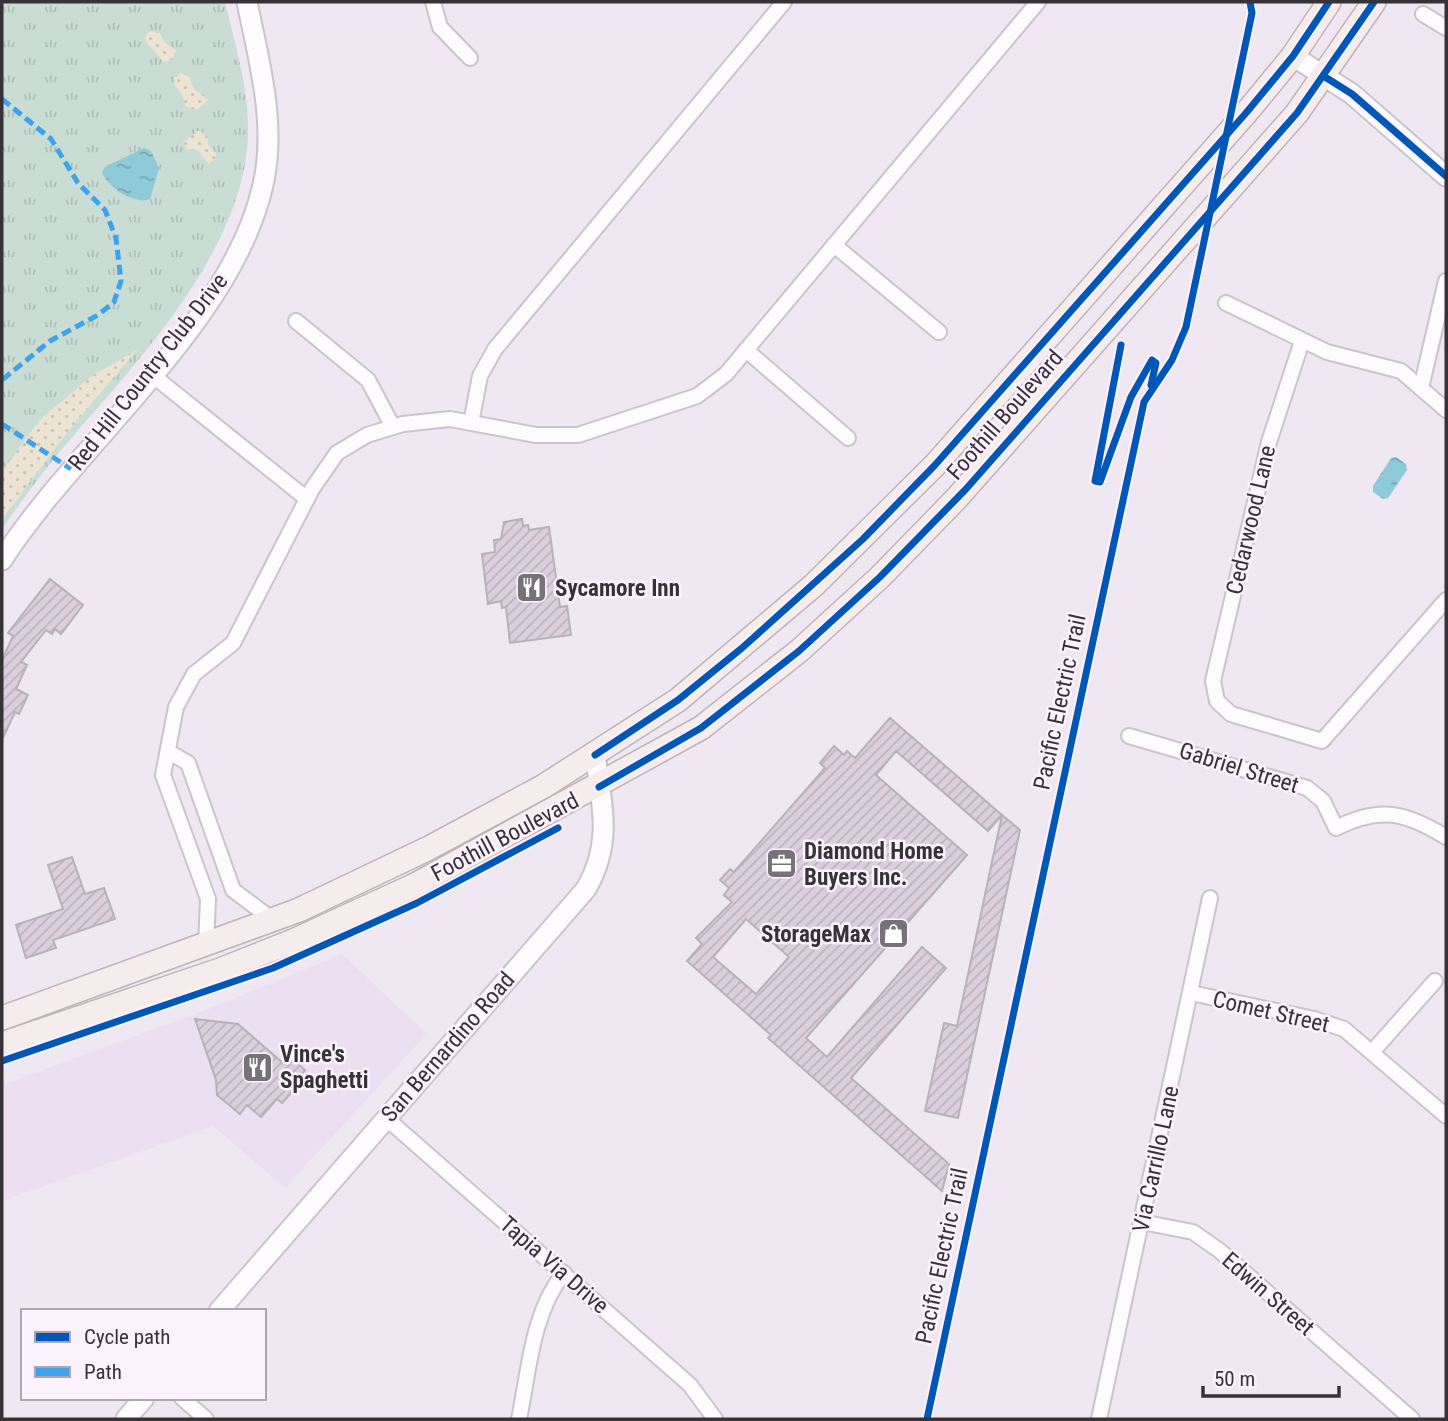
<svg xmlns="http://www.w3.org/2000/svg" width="1448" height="1421" viewBox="0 0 1448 1421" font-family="'Roboto Condensed',sans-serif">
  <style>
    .built { fill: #eddff2 }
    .grass { fill: url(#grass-tufts) }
    .sand { fill: url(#sand-dots) }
    .water { fill: url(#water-ripples) }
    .building { fill: url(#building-hatch); stroke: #b7b1b9; stroke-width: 2; fill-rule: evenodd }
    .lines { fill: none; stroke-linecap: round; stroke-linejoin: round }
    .street-casing { stroke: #cac4cd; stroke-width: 18 }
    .secondary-casing { stroke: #cac4cd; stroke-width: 23 }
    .primary-casing { stroke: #c1b3b8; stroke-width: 26 }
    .street { stroke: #fdfbfd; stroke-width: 14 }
    .secondary { stroke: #fdfbfd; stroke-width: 19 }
    .primary { stroke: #f4eced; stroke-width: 23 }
    .quiet { stroke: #3fa3ec; stroke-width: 5; stroke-dasharray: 10 5; stroke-linecap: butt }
    .cycleway-casing { stroke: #fbf2fe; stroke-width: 11 }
    .cycleway { stroke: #0057b8; stroke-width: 7 }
    .labels { text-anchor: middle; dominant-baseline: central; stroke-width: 5; stroke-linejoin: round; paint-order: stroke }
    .street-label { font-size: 23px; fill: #373138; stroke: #fbf2fe }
    .poi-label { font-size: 23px; font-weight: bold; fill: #373138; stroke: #fbf2fe; text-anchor: start }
  </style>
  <defs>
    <pattern id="grass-tufts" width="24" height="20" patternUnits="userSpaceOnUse" patternTransform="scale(1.75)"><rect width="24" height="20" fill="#c9ddd4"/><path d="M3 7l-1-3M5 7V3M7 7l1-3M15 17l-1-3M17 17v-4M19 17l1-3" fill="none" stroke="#adbeb7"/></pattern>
    <pattern id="sand-dots" width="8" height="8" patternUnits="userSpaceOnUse" patternTransform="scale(1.75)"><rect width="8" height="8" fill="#ece3d3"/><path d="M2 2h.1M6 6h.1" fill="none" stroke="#cbc3b6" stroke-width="1.8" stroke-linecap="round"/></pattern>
    <pattern id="water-ripples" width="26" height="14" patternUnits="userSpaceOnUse" patternTransform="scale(1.75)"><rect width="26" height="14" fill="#8fcad9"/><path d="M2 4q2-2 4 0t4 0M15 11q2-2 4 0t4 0" fill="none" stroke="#76a5b1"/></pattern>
    <pattern id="building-hatch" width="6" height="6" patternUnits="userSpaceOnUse" patternTransform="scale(1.75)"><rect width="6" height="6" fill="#dbcfde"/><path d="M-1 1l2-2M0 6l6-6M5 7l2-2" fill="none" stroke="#bdb2bf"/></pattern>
  </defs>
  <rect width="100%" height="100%" fill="#efe7f2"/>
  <!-- built -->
  <path class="built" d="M342 954 427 1034 285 1188 213 1126 2 1201V1085L204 1011Z"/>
  <!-- grass -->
  <path class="grass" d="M2 2H225C235 45 249 88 248 133 246 245 143 356 73 436 47 466 24 497 2 529Z"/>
  <!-- sand -->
  <g class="sand">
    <path d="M151 31 160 33 165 43 176 50 172 60 164 62 146 42V35Z"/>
    <path d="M181 73 189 77 194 89 208 100 197 110 186 107 182 94 174 85V78Z"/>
    <path d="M199 130 208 137V144L216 153 215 159 208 164 198 150 187 149 183 143Z"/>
    <path d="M138 349 69 430 2 519V471L40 420 89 378Z"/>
  </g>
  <!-- water -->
  <g class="water">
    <path d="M144 148 151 151 159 168 150 199C134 205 107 187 102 172L105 167Z"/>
    <path d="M1396 457 1406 464 1407 470 1388 498 1383 499 1373 492V486L1391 458Z"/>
  </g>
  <!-- building -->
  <g class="building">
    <path d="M522 519 523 526 528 525 529 530 549 527 560 607 567 606 571 635 510 643 506 607 502 608 501 601 488 604 482 554 495 552 494 540 501 539 504 522Z"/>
    <path d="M50 579 83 605 61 634 55 629 52 634 46 630 21 662 27 665 16 689 28 695 19 714 15 712 2 740V660L13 636 8 633Z"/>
    <path d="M890 718 1002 815 988 831 896 751 876 775 967 855 806 1038 827 1057 922 947 946 968 851 1078 949 1164 942 1191 768 1038 771 1035 687 961 702 944 696 938 732 902 724 895 729 888 720 880 730 869 734 872 825 768 820 763 834 746 844 755 847 751 855 758ZM746 919 789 957 756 994 713 957Z"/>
    <path d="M1002 815 1020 830 958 1118 925 1111 944 1023 957 1026Z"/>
    <path d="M72 857 85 894 104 888 115 919 53 940 56 948 26 958 16 925 63 909 48 865Z"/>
    <path d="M195 1019 238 1024 284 1064 290 1057 305 1070 300 1076 303 1079 282 1103 277 1099 261 1117 247 1105 240 1114 217 1095 216 1080Z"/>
  </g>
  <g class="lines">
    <defs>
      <g id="street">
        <path d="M433 2 440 27 470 58"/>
        <path d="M1423 14 1446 28"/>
        <path d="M834 245 939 332"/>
        <path d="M1226 303 1327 352 1401 371 1446 410"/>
        <path d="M296 321 368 380 393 427"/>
        <path d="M1302 341 1269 442 1213 681 1217 701 1231 714 1322 741 1446 600"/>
        <path d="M746 350 848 438"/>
        <path d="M151 374 307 499"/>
        <path d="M1421 388 1446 281"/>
        <path d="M471 423 480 376 495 349 784 2"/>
        <path d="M1129 736 1307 788 1323 801 1336 828C1380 806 1405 812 1446 837"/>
        <path d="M169 752 188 763 233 890 273 920"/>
        <path d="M206 946 208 899 163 775 176 707 194 674 233 643 312 489 337 453 367 435 403 424 450 419 536 435H578L697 396 726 374 1038 2"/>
        <path d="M1191 993 1314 1019 1344 1029 1446 1116"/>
        <path d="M1373 1051 1435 981"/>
        <path d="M386 1118 690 1385 715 1419"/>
        <path d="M1142 1222 1193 1232 1220 1251 1412 1419"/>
        <path d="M182 1398 206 1419"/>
        <path d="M519 1419C529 1371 532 1312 564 1273"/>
        <path d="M1099 1419 1210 898"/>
      </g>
      <g id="secondary">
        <path d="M1293 56 1352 94 1446 176"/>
        <path d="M2 560C78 442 232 323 263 185 277 125 259 61 247 2"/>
        <path d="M219 1311 586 889C613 843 602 804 595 755"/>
        <path d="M126 1419 144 1398"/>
      </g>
      <g id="primary">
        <path d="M2 1018 299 910 429 848 544 786 678 700 814 585 935 465 1246 113 1293 56 1329 2"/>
        <path d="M2 1044 220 970 293 941 415 885 701 728 799 651 880 577 956 499 1297 113 1374 2"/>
      </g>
    </defs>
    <!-- street casing -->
    <use href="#street" class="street-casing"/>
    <!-- secondary casing -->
    <use href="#secondary" class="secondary-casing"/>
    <!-- primary casing -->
    <use href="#primary" class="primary-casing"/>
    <!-- street -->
    <use href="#street" class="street"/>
    <!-- secondary -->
    <use href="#secondary" class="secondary"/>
    <!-- primary -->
    <use href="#primary" class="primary"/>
    <!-- quiet -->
    <g class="quiet">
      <path d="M2 99 51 139 78 183 105 210 116 238 121 281 114 302 98 315 50 341 2 380"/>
      <path d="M2 424 71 469"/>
    </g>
    <defs>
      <g id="cycleway">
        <path d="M1325 77 1352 94 1446 176"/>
        <path d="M1121 345 1095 481 1100 482 1131 397 1152 360 1156 363 1151 385"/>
        <path d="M595 755 678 700 742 648 863 539 935 465 1246 113 1293 56 1329 2"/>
        <path d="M599 787 701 728 799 651 880 577 966 489 1297 113 1374 2"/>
        <path d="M2 1061 273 968 417 903 558 828"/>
        <path d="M927 1419 1144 402 1172 360 1186 327 1252 13 1250 2"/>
      </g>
    </defs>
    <!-- cycleway casing -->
    <use href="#cycleway" class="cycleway-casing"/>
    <!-- cycleway -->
    <use href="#cycleway" class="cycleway"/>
  </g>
  <!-- icons -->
  <defs>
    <symbol id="restaurant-square" viewBox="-11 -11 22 22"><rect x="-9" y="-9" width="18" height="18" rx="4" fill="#777179" stroke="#fbf2fe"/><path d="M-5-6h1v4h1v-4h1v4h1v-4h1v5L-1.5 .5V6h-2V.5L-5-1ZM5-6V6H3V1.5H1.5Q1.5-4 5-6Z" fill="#fff"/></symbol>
    <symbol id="office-square" viewBox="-11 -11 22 22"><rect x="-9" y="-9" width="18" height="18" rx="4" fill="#777179" stroke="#fbf2fe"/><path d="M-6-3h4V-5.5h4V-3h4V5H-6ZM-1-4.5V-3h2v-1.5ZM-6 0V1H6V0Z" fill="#fff"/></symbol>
    <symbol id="shop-square" viewBox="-11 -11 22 22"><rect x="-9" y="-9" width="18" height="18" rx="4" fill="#777179" stroke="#fbf2fe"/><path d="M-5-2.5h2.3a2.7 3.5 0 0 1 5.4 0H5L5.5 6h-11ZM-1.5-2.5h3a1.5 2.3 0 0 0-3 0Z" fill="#fff"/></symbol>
  </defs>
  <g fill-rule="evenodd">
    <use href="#restaurant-square" x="514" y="570" width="35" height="35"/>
    <use href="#office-square" x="764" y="846" width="35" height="35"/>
    <use href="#shop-square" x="876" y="916" width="35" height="35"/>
    <use href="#restaurant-square" x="240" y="1050" width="35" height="35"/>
  </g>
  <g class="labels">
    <!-- street labels -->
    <g class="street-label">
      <text transform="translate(148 372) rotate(-52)">Red Hill Country Club Drive</text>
      <text transform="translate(1005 415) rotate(-49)">Foothill Boulevard</text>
      <text transform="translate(1251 520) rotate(-77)">Cedarwood Lane</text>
      <text transform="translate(1060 702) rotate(-78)">Pacific Electric Trail</text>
      <text transform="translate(1239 768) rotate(17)">Gabriel Street</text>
      <text transform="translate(505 837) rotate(-28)">Foothill Boulevard</text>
      <text transform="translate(1271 1012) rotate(13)">Comet Street</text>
      <text transform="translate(448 1047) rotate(-49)">San Bernardino Road</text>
      <text transform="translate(1156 1159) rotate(-78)">Via Carrillo Lane</text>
      <text transform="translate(942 1256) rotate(-78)">Pacific Electric Trail</text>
      <text transform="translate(554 1265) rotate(41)">Tapia Via Drive</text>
      <text transform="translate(1268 1294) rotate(41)">Edwin Street</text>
    </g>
    <!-- poi labels -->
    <g class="poi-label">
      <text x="555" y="588">Sycamore Inn</text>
      <text x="804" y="851">Diamond Home<tspan x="804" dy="26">Buyers Inc.</tspan></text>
      <text x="871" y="934" text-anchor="end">StorageMax</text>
      <text x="280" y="1054">Vince's<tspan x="280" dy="26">Spaghetti</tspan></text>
    </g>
  </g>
  <!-- border -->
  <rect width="1448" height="1421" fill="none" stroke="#373138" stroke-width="7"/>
  <!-- legend -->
  <rect x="21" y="1309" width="245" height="91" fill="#fbf2fe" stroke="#ada5af" stroke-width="2"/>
  <rect x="35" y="1332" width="35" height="10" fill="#0057b8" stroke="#ada5af" stroke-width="2"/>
  <text x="84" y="1344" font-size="21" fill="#373138">Cycle path</text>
  <rect x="35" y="1367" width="35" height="10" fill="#3fa3ec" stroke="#ada5af" stroke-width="2"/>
  <text x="84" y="1379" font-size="21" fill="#373138">Path</text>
  <!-- scale -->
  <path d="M1203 1386v10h136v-10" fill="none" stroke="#373138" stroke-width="3.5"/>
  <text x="1214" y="1386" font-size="21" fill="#373138" stroke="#fbf2fe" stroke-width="5" paint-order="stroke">50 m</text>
</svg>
